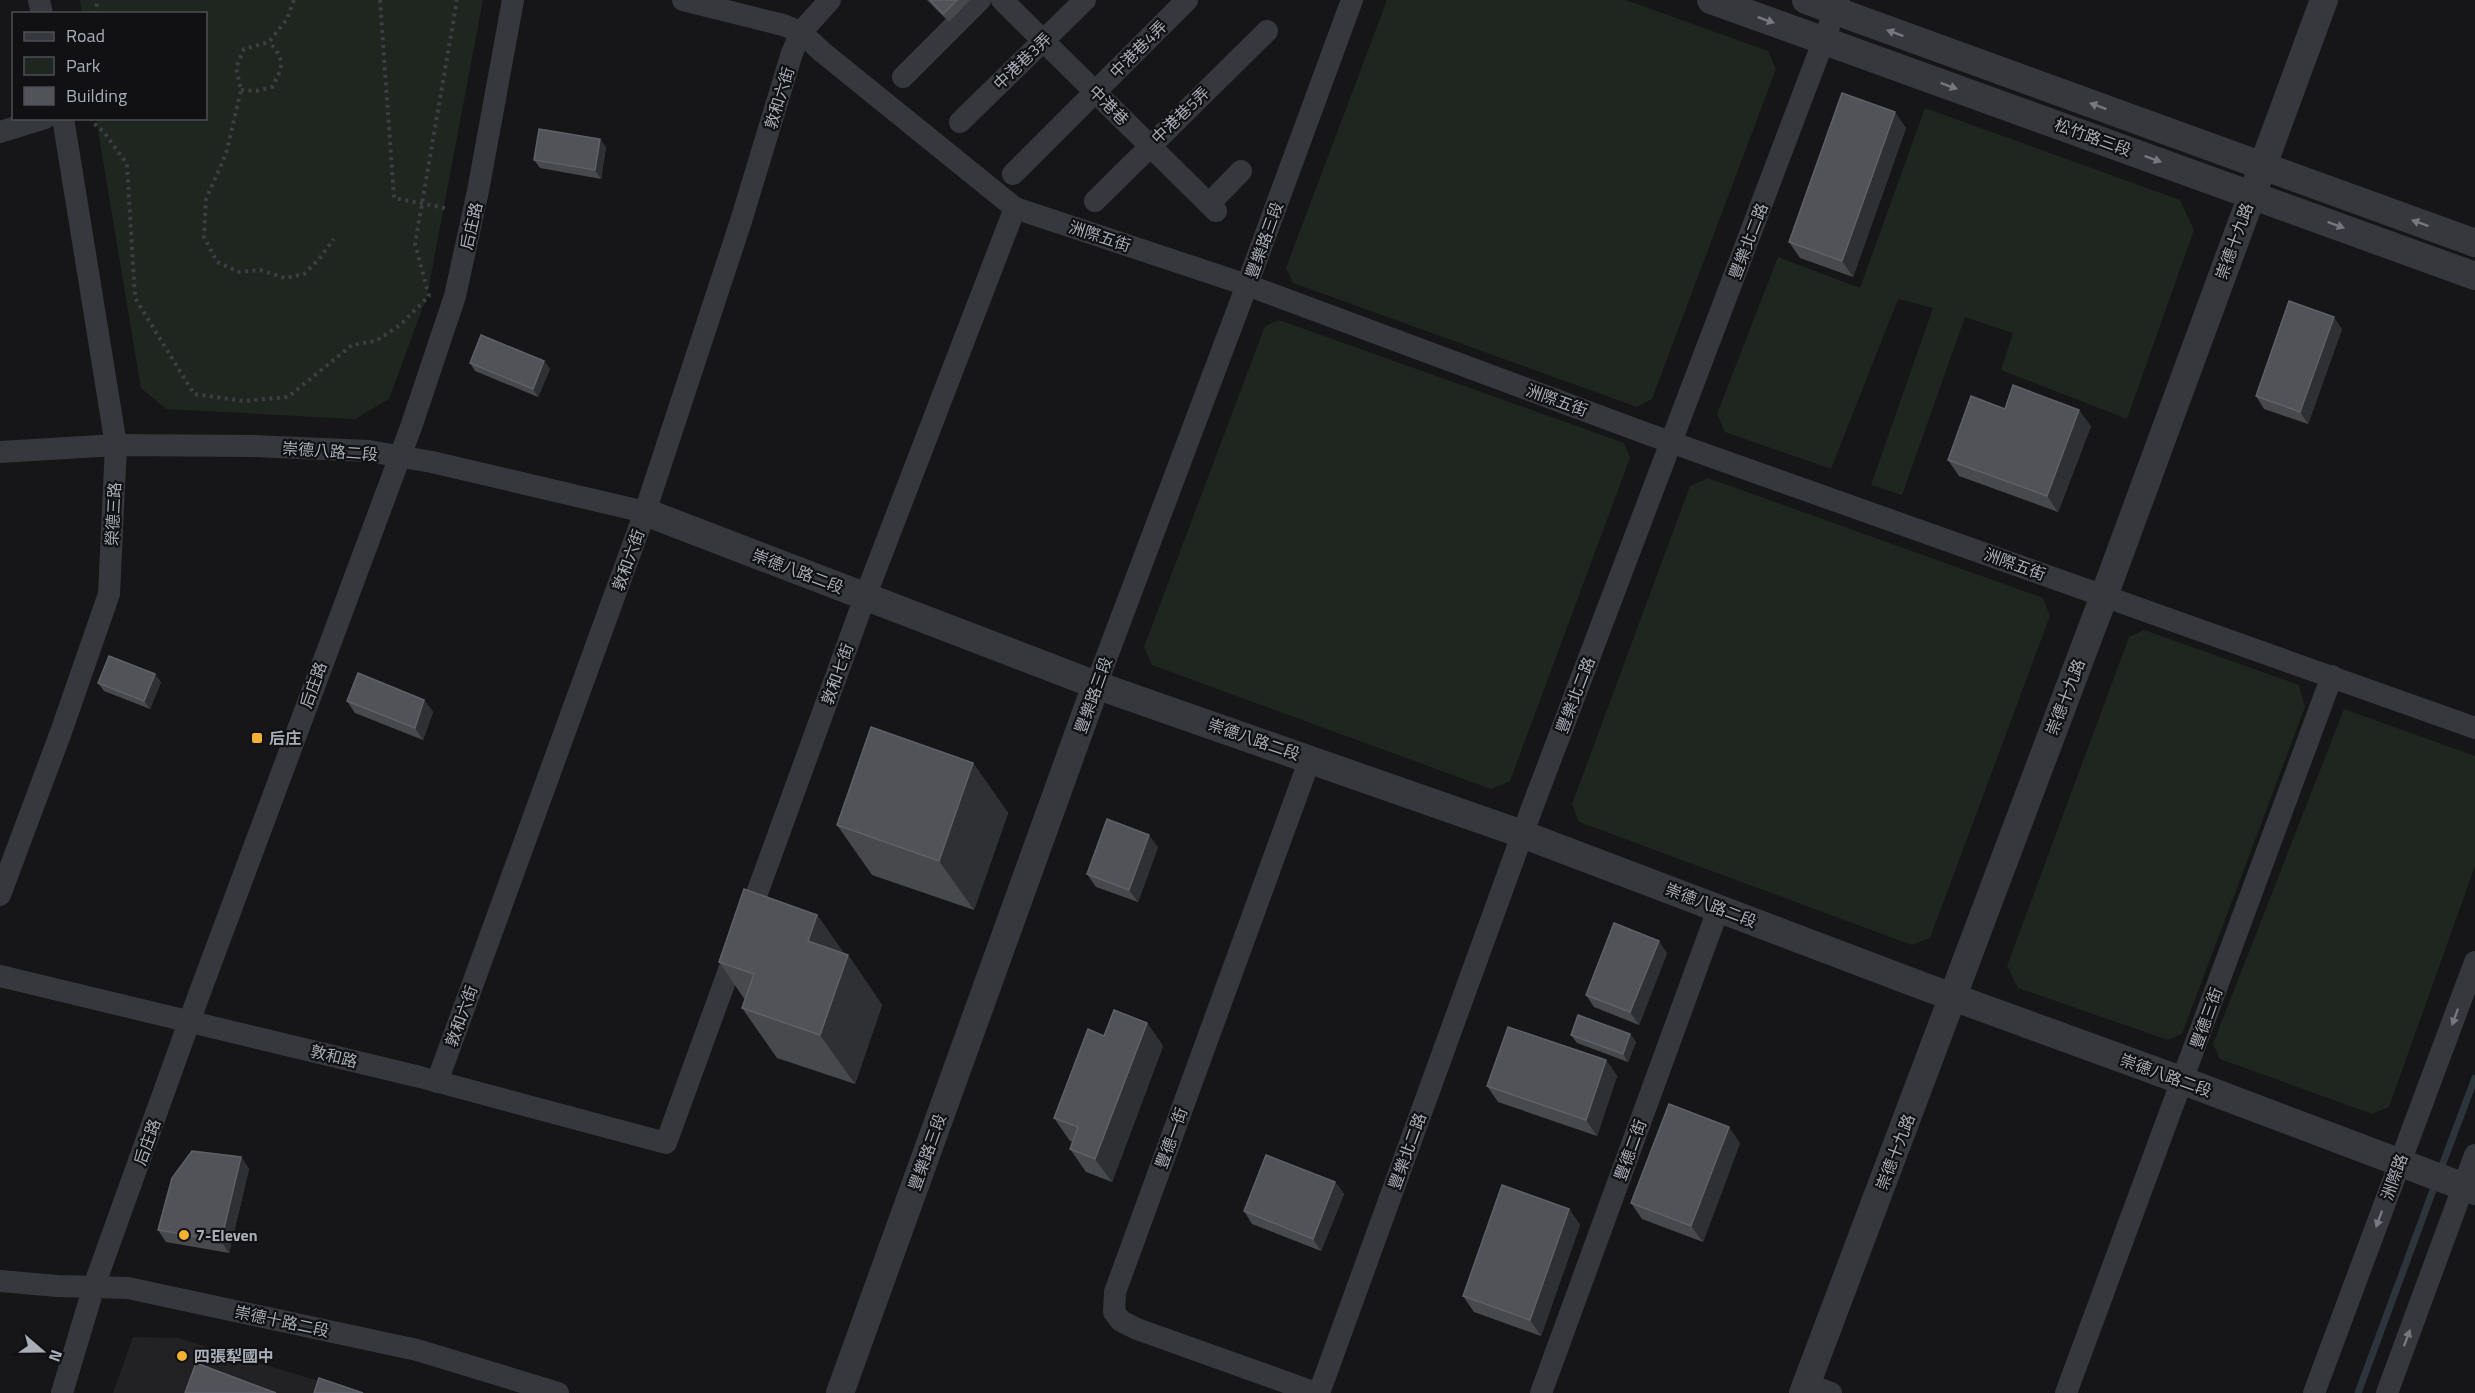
<svg xmlns="http://www.w3.org/2000/svg" width="2475" height="1393" viewBox="0 0 2475 1393" font-family="'Titillium Web','Noto Sans TC',sans-serif">
  <style>
    .built { fill: #222225 }
    .green { fill: #1e261f }
    .lines { fill: none; stroke-linecap: round; stroke-linejoin: round }
    .stream { stroke: #2c353c; stroke-width: 7 }
    .path { stroke: #3d3f44; stroke-width: 4; stroke-dasharray: 3 4.5; stroke-linecap: butt }
    .minor { stroke: #37383d; stroke-width: 22 }
    .tertiary { stroke: #37383d; stroke-width: 28 }
    .wall { fill: #47494d }
    .shaded-wall { fill: #2f3033 }
    .building { fill: #525359; stroke: #5f6168; stroke-width: 1.5 }
    .oneway { fill: #757881 }
    .poi-dot { fill: #f2b134; stroke: #111113; stroke-width: 2 }
    .labels { text-anchor: middle; dominant-baseline: central; stroke-width: 4.5; stroke-linejoin: round; paint-order: stroke }
    .street-label { font-size: 16px; fill: #a8adb8; stroke: #111113 }
    .poi-label { font-size: 16px; font-weight: bold; fill: #a8adb8; stroke: #111113; text-anchor: start }
  </style>
  <rect width="100%" height="100%" fill="#161618"/>
  <!-- built -->
  <path class="built" d="M133 1337 178 1338 358 1393H113Z"/>
  <!-- green -->
  <g class="green">
    <path d="M80 0H483L427 296 389 399 355 419 166 409 141 388 96 119 206 118V14L82 13Z"/>
    <path d="M1387 0H1626L1768 51 1776 69 1652 399 1637 407 1293 283 1286 268Z"/>
    <path d="M1925 108 2180 200 2194 230 2127 419 2001 370 2013 333 1965 317 1902 495 1871 485 1933 308 1898 299 1831 469 1725 432 1717 414 1778 257 1860 288Z"/>
    <path d="M1279 320 1624 443 1630 458 1510 781 1491 789 1152 665 1144 647 1265 326Z"/>
    <path d="M1708 478 2043 598 2050 616 1930 938 1912 945 1579 822 1572 804 1690 486Z"/>
    <path d="M2144 630 2299 685 2305 707 2182 1034 2168 1040 2018 988 2007 966 2129 637Z"/>
    <path d="M2344 709 2475 756V866L2389 1107 2372 1114 2220 1059 2213 1044Z"/>
  </g>
  <g class="lines">
    <!-- stream -->
    <g class="stream">
      <path d="M2440 1171 2475 1078"/>
      <path d="M2358 1393 2436 1182"/>
    </g>
    <!-- path -->
    <g class="path">
      <path d="M294 0 287 19 269 42 244 49 236 68 241 90 226 154 206 199 204 237 217 262 239 272 260 270 285 278 304 274 319 259 334 239"/>
      <path d="M380 0 394 198 445 208"/>
      <path d="M95 14 98 0"/>
      <path d="M241 90 256 91 272 87C283 67 286 60 269 42"/>
      <path d="M92 118 91 121 103 131 127 164 135 298 194 394 244 401 288 397 352 345 376 341 400 325 429 296 415 244 457 0"/>
    </g>
    <!-- minor -->
    <g class="minor">
      <path d="M39 0 42 14"/>
      <path d="M683 0 783 25 801 32 821 51 1015 208 1247 285 1645 433 2475 728"/>
      <path d="M1002 0 1216 211"/>
      <path d="M903 77 980 0"/>
      <path d="M960 122 1085 0"/>
      <path d="M0 132 45 118"/>
      <path d="M1013 174 1187 0"/>
      <path d="M1095 201 1267 31"/>
      <path d="M1209 204 1241 171"/>
      <path d="M0 452 116 445 254 446 369 451 432 462 645 512"/>
      <path d="M1096 685 1247 285 1352 0"/>
      <path d="M1310 759 1115 1292 1114 1312 1121 1321 1137 1329 1316 1393"/>
      <path d="M0 895 61 732 109 594 116 445 63 118"/>
      <path d="M0 976 420 1077 666 1143 865 597 1015 208"/>
      <path d="M437 1082 645 512 741 221 792 53 801 32 830 0"/>
      <path d="M0 1281 57 1286 128 1288 417 1350 558 1393"/>
      <path d="M1807 1384 1831 1393"/>
      <path d="M62 1393 94 1286 197 1000 411 427 455 296 478 191 513 0"/>
      <path d="M1319 1393 1532 808 1839 0"/>
      <path d="M1541 1393 1719 907"/>
      <path d="M2066 1393 2332 676"/>
      <path d="M2314 1393 2475 962"/>
      <path d="M2387 1393 2475 1155"/>
    </g>
    <!-- tertiary -->
    <g class="tertiary">
      <path d="M1711 0 2475 276"/>
      <path d="M1806 0 2475 243"/>
      <path d="M645 512 1096 685 1522 834 1920 985 2197 1086 2475 1191"/>
      <path d="M840 1393 1096 685"/>
      <path d="M1803 1393 2104 596 2324 0"/>
    </g>
  </g>
  <!-- wall -->
  <g class="wall">
    <path d="M927 0H970L949 22Z"/>
    <path d="M1906 128 1853 277 1800 258 1789 242Z"/>
    <path d="M606 147 601 179 540 168 534 160Z"/>
    <path d="M2342 329 2308 424 2264 409 2256 396Z"/>
    <path d="M544 361 550 369 538 397 475 371 470 363Z"/>
    <path d="M2005 409 2091 426 2058 512 1959 476 1948 460Z"/>
    <path d="M161 682 150 709 104 691 98 683Z"/>
    <path d="M424 700 433 712 423 740 355 713 347 701Z"/>
    <path d="M973 763 1008 813 974 910 872 875 837 825Z"/>
    <path d="M1158 847 1138 902 1096 887 1087 874Z"/>
    <path d="M817 915 845 955H848L882 1005 855 1084 777 1058 742 1008 745 1000 719 962Z"/>
    <path d="M1667 953 1639 1025 1594 1007 1586 995Z"/>
    <path d="M1147 1023 1163 1046 1112 1182 1086 1172 1070 1149 1073 1142 1070 1141 1054 1118 1104 1036Z"/>
    <path d="M1630 1034 1636 1042 1628 1062 1577 1043 1571 1035Z"/>
    <path d="M1606 1060 1617 1076 1597 1136 1498 1102 1487 1086Z"/>
    <path d="M1740 1143 1703 1242 1642 1219 1631 1203Z"/>
    <path d="M241 1157 249 1169 229 1253 166 1242 158 1230Z"/>
    <path d="M1335 1182 1344 1194 1321 1251 1252 1224 1244 1211Z"/>
    <path d="M1569 1209 1580 1225 1541 1336 1474 1312 1463 1296Z"/>
  </g>
  <!-- shaded-wall -->
  <g class="shaded-wall">
    <path d="M1895 112 1906 128 1853 277 1842 261Z"/>
    <path d="M600 139 606 147 601 179 595 170Z"/>
    <path d="M2334 317 2342 329 2308 424 2300 412Z"/>
    <path d="M544 361 550 369 538 397 533 389Z"/>
    <path d="M2079 410 2091 426 2058 512 2047 496Z"/>
    <path d="M155 674 161 682 150 709 144 701Z"/>
    <path d="M424 700 433 712 423 740 415 728Z"/>
    <path d="M973 763 1008 813 974 910 939 861Z"/>
    <path d="M1149 835 1158 847 1138 902 1129 890Z"/>
    <path d="M817 915 847 957 848 955 882 1005 855 1084 820 1035 808 941Z"/>
    <path d="M1659 941 1667 953 1639 1025 1630 1012Z"/>
    <path d="M1147 1023 1163 1046 1112 1182 1095 1159Z"/>
    <path d="M1630 1034 1636 1042 1628 1062 1623 1054Z"/>
    <path d="M1606 1060 1617 1076 1597 1136 1586 1120Z"/>
    <path d="M1729 1127 1740 1143 1703 1242 1691 1226Z"/>
    <path d="M241 1157 249 1169 229 1253 221 1241Z"/>
    <path d="M1335 1182 1344 1194 1321 1251 1313 1239Z"/>
    <path d="M1569 1209 1580 1225 1541 1336 1530 1320Z"/>
  </g>
  <!-- building -->
  <g class="building">
    <path d="M930 0H957L943 14Z"/>
    <path d="M1842 93 1895 112 1842 261 1789 242Z"/>
    <path d="M539 129 600 139 595 170 534 160Z"/>
    <path d="M2289 301 2334 317 2300 412 2256 396Z"/>
    <path d="M481 335 544 361 533 389 470 363Z"/>
    <path d="M2013 385 2079 410 2047 496 1948 460 1971 396 2005 409Z"/>
    <path d="M109 656 155 674 144 701 98 683Z"/>
    <path d="M358 673 424 700 415 728 347 701Z"/>
    <path d="M871 727 973 763 939 861 837 825Z"/>
    <path d="M1107 819 1149 835 1129 890 1087 874Z"/>
    <path d="M744 889 817 915 808 941 848 955 820 1035 742 1008 754 974 719 962Z"/>
    <path d="M1614 923 1659 941 1630 1012 1586 995Z"/>
    <path d="M1114 1010 1147 1023 1095 1159 1070 1149 1078 1127 1054 1118 1088 1029 1104 1036Z"/>
    <path d="M1578 1015 1630 1034 1623 1054 1571 1035Z"/>
    <path d="M1508 1027 1606 1060 1586 1120 1487 1086Z"/>
    <path d="M1669 1104 1729 1127 1691 1226 1631 1203Z"/>
    <path d="M192 1151 241 1157 221 1241 158 1230 172 1178Z"/>
    <path d="M1266 1155 1335 1182 1313 1239 1244 1211Z"/>
    <path d="M1502 1185 1569 1209 1530 1320 1463 1296Z"/>
    <path d="M196 1363 276 1393H185Z"/>
    <path d="M319 1378 363 1393H314Z"/>
  </g>
  <!-- one-way arrows -->
  <defs><path id="oneway-solid" d="M-6-.8H1V-3.2L6.5 0L1 3.2V.8H-6Z" transform="scale(1.5)"/></defs>
  <g class="oneway">
    <use href="#oneway-solid" transform="translate(1766 20) rotate(20)"/>
    <use href="#oneway-solid" transform="translate(1895 33) rotate(-160)"/>
    <use href="#oneway-solid" transform="translate(1949 86) rotate(20)"/>
    <use href="#oneway-solid" transform="translate(2098 106) rotate(-160)"/>
    <use href="#oneway-solid" transform="translate(2153 159) rotate(20)"/>
    <use href="#oneway-solid" transform="translate(2420 223) rotate(-160)"/>
    <use href="#oneway-solid" transform="translate(2336 225) rotate(20)"/>
    <use href="#oneway-solid" transform="translate(2455 1017) rotate(110)"/>
    <use href="#oneway-solid" transform="translate(2379 1219) rotate(110)"/>
    <use href="#oneway-solid" transform="translate(2407 1338) rotate(-70)"/>
  </g>
  <!-- markers -->
  <g class="poi-dot">
    <rect x="251" y="732" width="12" height="12" rx="3"/>
    <circle cx="184" cy="1235" r="6"/>
    <circle cx="182" cy="1356" r="6"/>
  </g>
  <g class="labels">
    <!-- street labels -->
    <g class="street-label">
      <text transform="translate(1138 49) rotate(-45)">中港巷4弄</text>
      <text transform="translate(1022 61) rotate(-44)">中港巷3弄</text>
      <text transform="translate(779 98) rotate(-73)">敦和六街</text>
      <text transform="translate(1109 105) rotate(45)">中港巷</text>
      <text transform="translate(1180 115) rotate(-44)">中港巷5弄</text>
      <text transform="translate(2093 137) rotate(20)">松竹路三段</text>
      <text transform="translate(471 226) rotate(-77)">后庄路</text>
      <text transform="translate(1100 236) rotate(18)">洲際五街</text>
      <text transform="translate(1264 240) rotate(-70)">豐樂路三段</text>
      <text transform="translate(1748 241) rotate(-69)">豐樂北二路</text>
      <text transform="translate(2234 241) rotate(-70)">崇德十九路</text>
      <text transform="translate(1557 400) rotate(20)">洲際五街</text>
      <text transform="translate(330 451) rotate(4)">崇德八路二段</text>
      <text transform="translate(113 514) rotate(-87)">榮德三路</text>
      <text transform="translate(628 560) rotate(-70)">敦和六街</text>
      <text transform="translate(2015 564) rotate(20)">洲際五街</text>
      <text transform="translate(798 571) rotate(21)">崇德八路二段</text>
      <text transform="translate(837 674) rotate(-70)">敦和七街</text>
      <text transform="translate(313 685) rotate(-70)">后庄路</text>
      <text transform="translate(1093 695) rotate(-70)">豐樂路三段</text>
      <text transform="translate(1575 695) rotate(-69)">豐樂北二路</text>
      <text transform="translate(2065 697) rotate(-69)">崇德十九路</text>
      <text transform="translate(1254 739) rotate(19)">崇德八路二段</text>
      <text transform="translate(1711 905) rotate(21)">崇德八路二段</text>
      <text transform="translate(461 1016) rotate(-70)">敦和六街</text>
      <text transform="translate(2206 1018) rotate(-70)">豐德三街</text>
      <text transform="translate(334 1056) rotate(14)">敦和路</text>
      <text transform="translate(2166 1075) rotate(20)">崇德八路二段</text>
      <text transform="translate(1171 1138) rotate(-70)">豐德一街</text>
      <text transform="translate(147 1142) rotate(-70)">后庄路</text>
      <text transform="translate(1630 1150) rotate(-70)">豐德二街</text>
      <text transform="translate(1407 1151) rotate(-70)">豐樂北二路</text>
      <text transform="translate(927 1152) rotate(-70)">豐樂路三段</text>
      <text transform="translate(1895 1152) rotate(-69)">崇德十九路</text>
      <text transform="translate(2394 1177) rotate(-70)">洲際路</text>
      <text transform="translate(282 1321) rotate(12)">崇德十路二段</text>
    </g>
    <!-- poi labels -->
    <g class="poi-label">
      <text x="269" y="738">后庄</text>
      <text x="196" y="1235">7-Eleven</text>
      <text x="194" y="1356">四張犁國中</text>
    </g>
  </g>
  <!-- legend -->
  <rect x="12" y="12" width="195" height="108" fill="#111113" stroke="#4d4f55" stroke-width="1.5"/>
  <rect x="24" y="32" width="30" height="9" fill="#37383d" stroke="#4d4f55" stroke-width="1.5"/>
  <text x="66" y="42" font-size="18" fill="#a8adb8">Road</text>
  <rect x="24" y="57" width="30" height="18" fill="#1e261f" stroke="#4d4f55" stroke-width="1.5"/>
  <text x="66" y="72" font-size="18" fill="#a8adb8">Park</text>
  <rect x="24" y="87" width="30" height="18" fill="#525359" stroke="#4d4f55" stroke-width="1.5"/>
  <text x="66" y="102" font-size="18" fill="#a8adb8">Building</text>
  <!-- north arrow -->
  <g transform="translate(42 1351) rotate(110)" stroke="#111113" stroke-width="4.5" paint-order="stroke">
  <path d="M0-4.5L10 22L0 15L-10 22Z" fill="#a8adb8"/>
  <text y="-9" font-size="16" font-weight="bold" text-anchor="middle" fill="#a8adb8">N</text>
  </g>
</svg>
